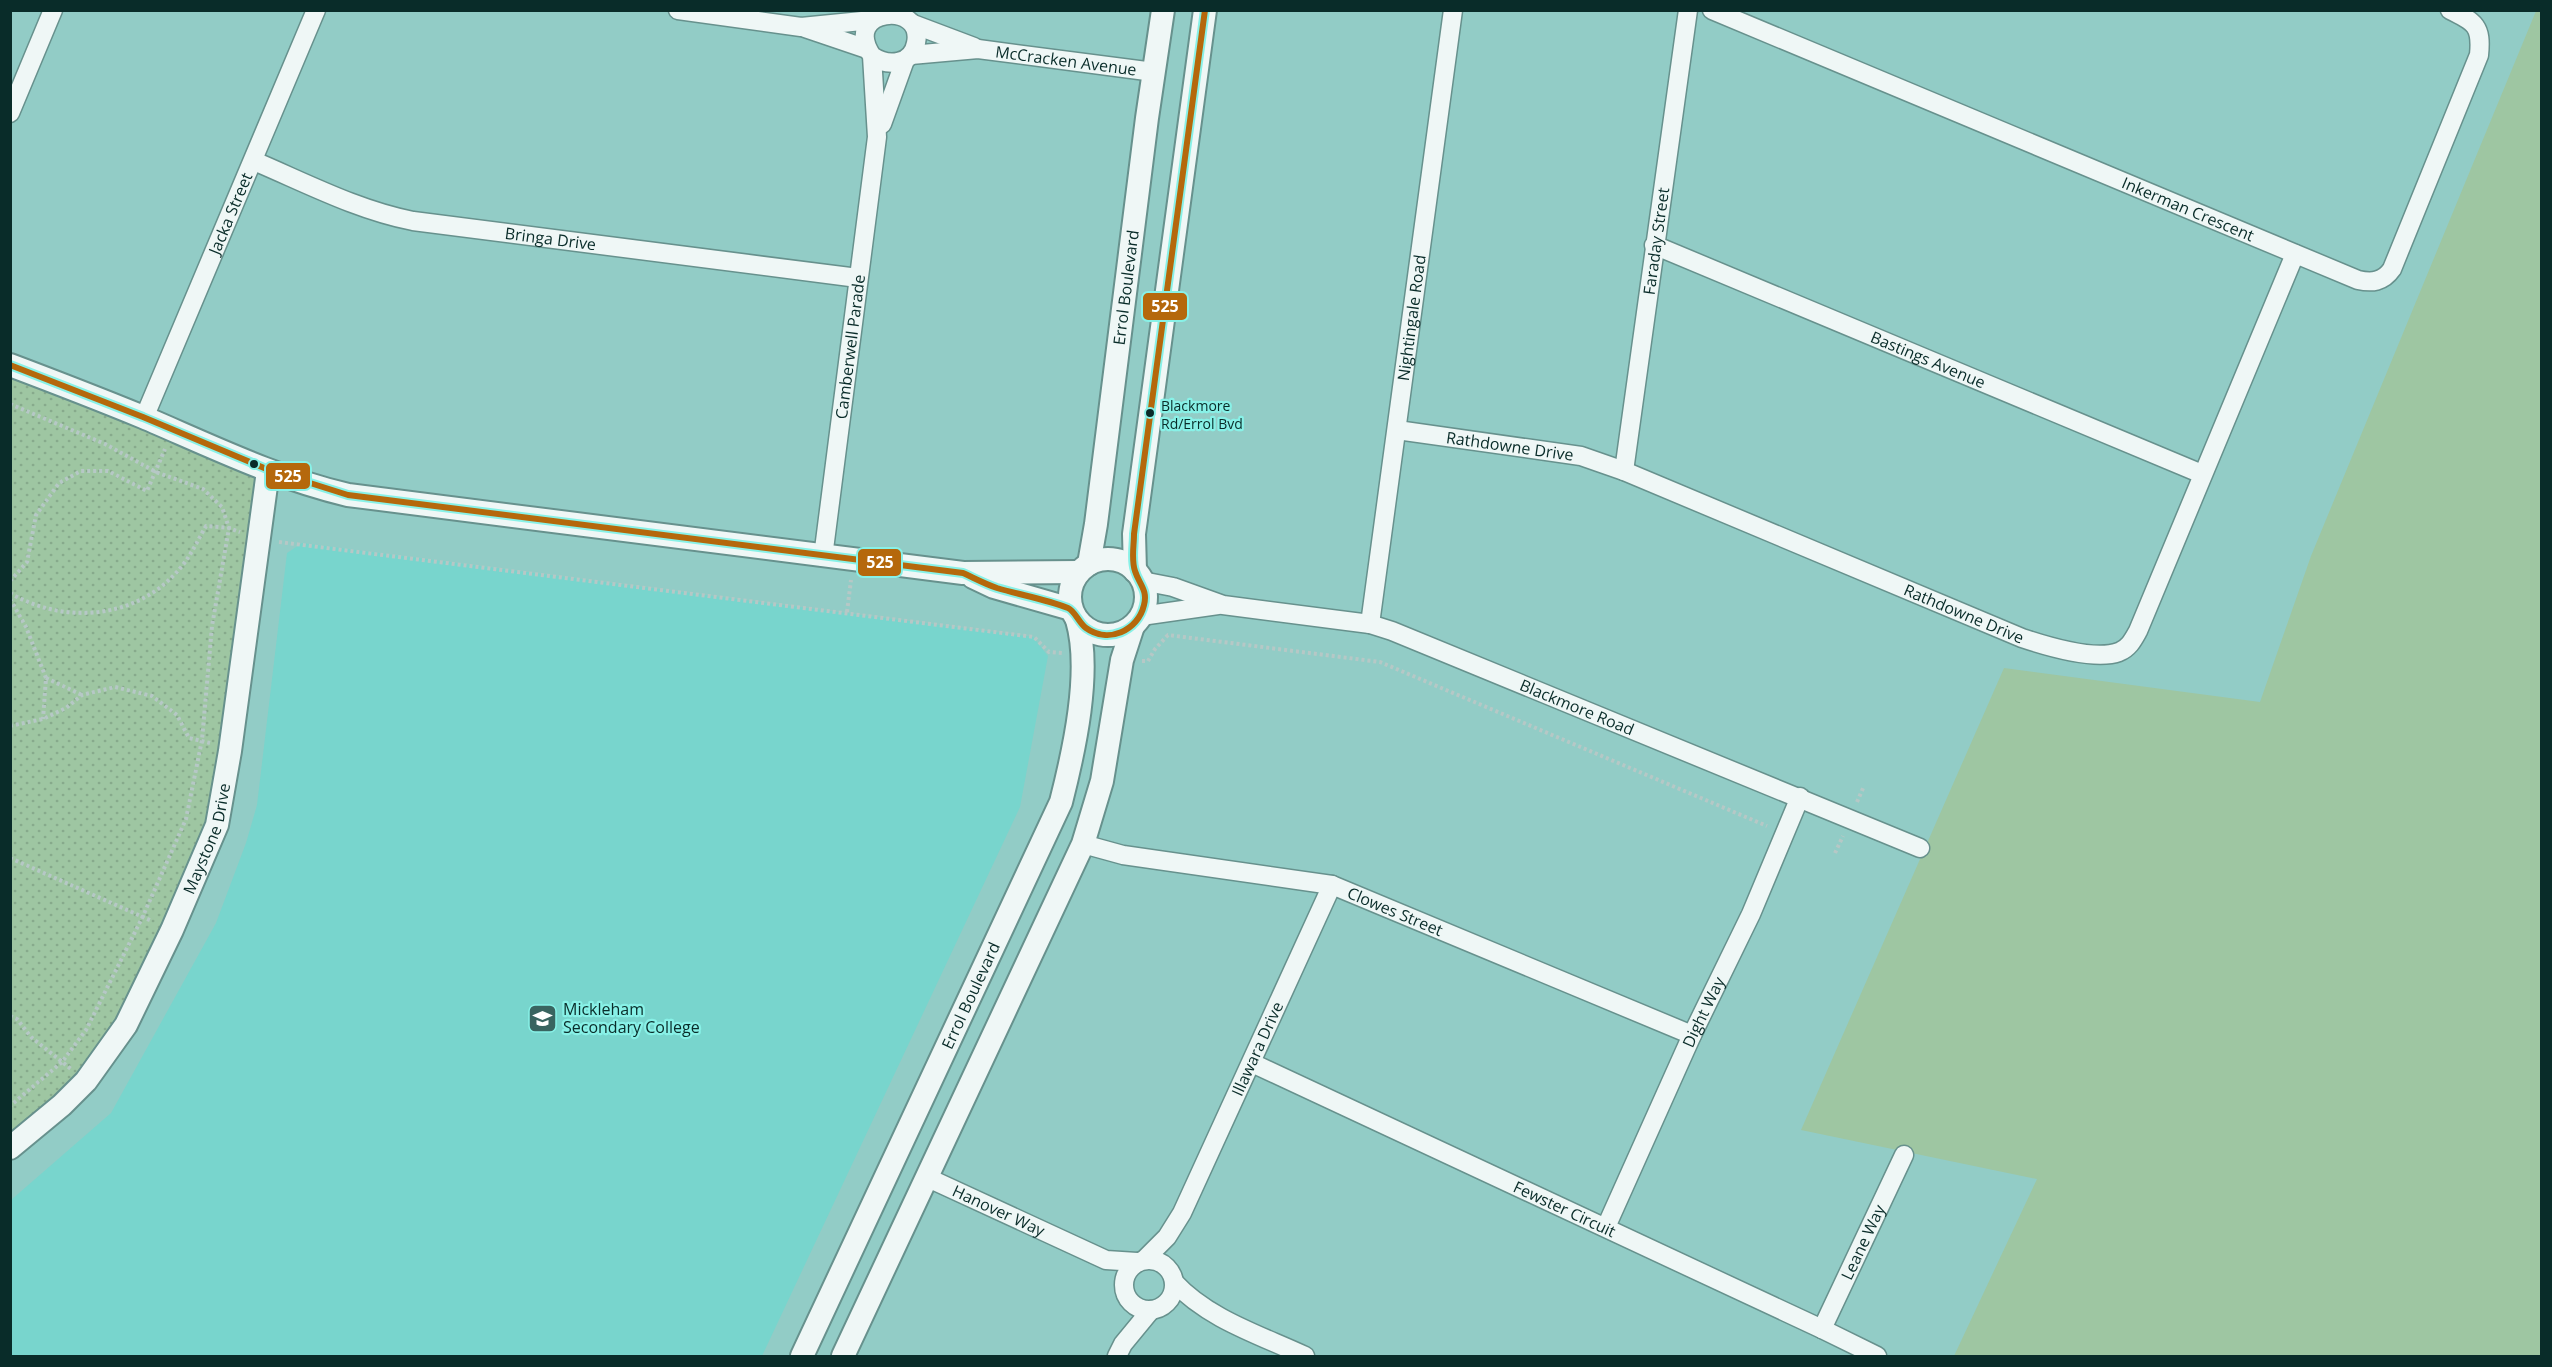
<svg xmlns="http://www.w3.org/2000/svg" width="2552" height="1367" viewBox="0 0 2552 1367" font-family="'Open Sans',sans-serif">
  <style>
    .built { fill: #78d5cd }
    .grass { fill: #9ec6a2 }
    .park { fill: url(#park-dots) }
    .lines { fill: none; stroke-linecap: round; stroke-linejoin: round }
    .minor-casing { stroke: #67918d; stroke-width: 21 }
    .tertiary-casing { stroke: #67918d; stroke-width: 26 }
    .path { stroke: #b6c8c6; stroke-width: 4; stroke-dasharray: 3 3; stroke-linecap: butt }
    .minor { stroke: #eff7f6; stroke-width: 18 }
    .tertiary { stroke: #eff7f6; stroke-width: 22 }
    .bus-1-casing { stroke: #88f1e7; stroke-width: 10 }
    .bus-1 { stroke: #b5680c; stroke-width: 6 }
    .bus-dot { fill: #092c29; stroke: #88f1e7; stroke-width: 2 }
    .labels { text-anchor: middle; dominant-baseline: central; stroke-width: 4.5; stroke-linejoin: round; paint-order: stroke }
    .bus-label { font-size: 14px; fill: #092c29; stroke: #88f1e7; text-anchor: start }
    .street-label { font-size: 16px; fill: #092c29; stroke: #88f1e7 }
    .poi-label { font-size: 16px; fill: #092c29; stroke: #88f1e7; text-anchor: start }
    .line-badge { stroke: #88f1e7; stroke-width: 2 }
    .badge-label { font-size: 16px; text-anchor: middle; font-weight: bold; fill: #fff }
  </style>
  <defs>
    <pattern id="park-dots" width="8" height="8" patternUnits="userSpaceOnUse" patternTransform="scale(1.5)"><rect width="8" height="8" fill="#9ec6a2"/><path d="M2 2h.1M6 6h.1" fill="none" stroke="#87aa8c" stroke-width="1.8" stroke-linecap="round"/></pattern>
  </defs>
  <rect width="100%" height="100%" fill="#92ccc6"/>
  <!-- built -->
  <path class="built" d="M302 543 1033 637 1048 656 1020 807 762 1356H11V1200L111 1113 216 923 246 843 257 805 287 553Z"/>
  <!-- grass -->
  <path class="grass" d="M2536 11H2541V1356H1954L2037 1179 1801 1130 2004 668 2260 702 2311 556Z"/>
  <!-- park -->
  <path class="park" d="M11 365 268 471 217 825 126 1025 11 1148Z"/>
  <g class="lines">
    <defs>
      <g id="minor">
        <path d="M678 10 801 27 872 20"/>
        <path id="s1" d="M1712 10 2358 280C2372 283 2383 282 2392 269L2479 55C2482 26 2475 22 2450 10"/>
        <path d="M913 24 974 47"/>
        <path d="M805 28 867 49"/>
        <path id="s2" d="M911 55 978 49 1154 72"/>
        <path d="M10 113 53 10"/>
        <path d="M882 124 905 60"/>
        <path id="s3" d="M254 161C306 183 357 210 413 221L858 278"/>
        <path id="s4" d="M1654 245 2202 474"/>
        <path id="s5" d="M144 418 316 10"/>
        <path id="s6" d="M1397 430 1581 456 1624 471 2022 638C2046 646 2094 661 2119 652 2129 648 2133 640 2138 631L2295 254"/>
        <path id="s7" d="M1624 471 1688 10"/>
        <path id="s8" d="M823 557 877 137 872 56C840 8 925 0 916 43 912 65 888 67 872 56"/>
        <path id="s9" d="M1142 581 1173 587 1223 605 1370 624 1392 631 1920 848"/>
        <path d="M1141 616 1218 605"/>
        <path id="s10" d="M1370 624 1453 10"/>
        <path id="s11" d="M1083 844 1123 855 1332 885 1692 1035"/>
        <path id="s12" d="M1252 1063 1822 1329 1877 1356"/>
        <path id="s13" d="M926 1177 1106 1260 1137 1262"/>
        <path id="s14" d="M1606 1227 1692 1035 1751 914 1800 797"/>
        <path id="s15" d="M1145 1259 1167 1237 1182 1213 1332 885"/>
        <circle cx="1149" cy="1285" r="25"/>
        <path d="M1174 1282C1208 1319 1260 1335 1305 1356"/>
        <path id="s16" d="M1822 1329 1904 1155"/>
        <path d="M1117 1356 1123 1344 1151 1310"/>
      </g>
      <g id="tertiary">
        <path d="M10 365C55 382 99 399 143 417 211 446 276 478 348 495L963 573 1079 572"/>
        <circle cx="1108" cy="597" r="38"/>
        <path id="s17" d="M1089 564 1096 524 1147 118 1163 10"/>
        <path d="M1135 571 1134 534 1205 10"/>
        <path d="M973 577 994 587 1071 609"/>
        <path id="s18" d="M10 1148 62 1105 86 1081 126 1025 172 930 217 825 230 751 268 471"/>
        <path id="s19" d="M802 1356 1061 802C1074 751 1092 671 1077 620"/>
        <path d="M843 1356 1083 844 1102 781 1122 660 1133 626"/>
      </g>
    </defs>
    <!-- minor casing -->
    <use href="#minor" class="minor-casing"/>
    <!-- tertiary casing -->
    <use href="#tertiary" class="tertiary-casing"/>
    <!-- path -->
    <g class="path">
      <path d="M10 404 105 444 156 472 203 489 222 507 229 528 240 532"/>
      <path d="M279 542 1034 637 1049 652 1063 653"/>
      <path d="M10 581 27 562 36 515 59 483 81 471H108L147 491 165 449"/>
      <path d="M10 593C68 627 144 618 185 562 193 551 199 538 206 526L229 528 212 626 202 740 186 819 143 916 86 1030 62 1062 10 1106"/>
      <path d="M10 599 26 627 46 678 43 719"/>
      <path d="M847 612 851 580"/>
      <path d="M1142 661H1148L1155 649 1168 635 1380 662 1767 826"/>
      <path d="M46 678 82 695"/>
      <path d="M10 726 43 719 66 708 82 695 115 687 152 696 177 715 189 738 210 743"/>
      <path d="M1857 802 1864 786"/>
      <path d="M1835 853 1843 836"/>
      <path d="M10 858 152 921"/>
      <path d="M10 1016 17 1019 31 1037 71 1069"/>
    </g>
    <!-- minor -->
    <use href="#minor" class="minor"/>
    <!-- tertiary -->
    <use href="#tertiary" class="tertiary"/>
    <defs>
      <path id="bus-1" d="M10 365 143 417 269 470 348 495 963 573C974 578 985 584 997 588 1020 595 1045 599 1068 608 1075 611 1079 623 1086 628 1108 644 1138 631 1144 605 1148 590 1139 584 1135 571 1131 560 1134 546 1134 534L1205 10"/>
    </defs>
    <!-- bus-1 casing -->
    <use href="#bus-1" class="bus-1-casing"/>
    <!-- bus-1 -->
    <use href="#bus-1" class="bus-1"/>
  </g>
  <!-- icons -->
  <defs>
    <symbol id="school-square" viewBox="-11 -11 22 22"><rect x="-9" y="-9" width="18" height="18" rx="4" fill="#396460" stroke="#88f1e7"/><path d="M0-5L7-2L0 1L-7-2ZM-4 1L0 2.5L4 1V4Q0 6-4 4Z" fill="#fff"/></symbol>
  </defs>
  <g fill-rule="evenodd">
    <use href="#school-square" x="526" y="1002" width="33" height="33"/>
  </g>
  <!-- markers -->
  <g class="bus-dot">
    <circle cx="1150" cy="413" r="5"/>
    <circle cx="254" cy="464" r="5"/>
  </g>
  <g class="labels">
    <!-- bus labels -->
    <g class="bus-label">
      <text x="1161" y="405">Blackmore<tspan x="1161" dy="18">Rd/Errol Bvd</tspan></text>
    </g>
    <!-- street labels -->
    <g class="street-label">
      <text stroke="none"><textPath href="#s2" startOffset="156">McCracken Avenue</textPath></text>
      <text stroke="none"><textPath href="#s1" startOffset="516">Inkerman Crescent</textPath></text>
      <text stroke="none"><textPath href="#s5" startOffset="222">Jacka Street</textPath></text>
      <text stroke="none"><textPath href="#s3" startOffset="309">Bringa Drive</textPath></text>
      <text stroke="none"><textPath href="#s7" startOffset="232">Faraday Street</textPath></text>
      <text stroke="none"><textPath href="#s17" startOffset="279">Errol Boulevard</textPath></text>
      <text stroke="none"><textPath href="#s10" startOffset="309">Nightingale Road</textPath></text>
      <text stroke="none"><textPath href="#s8" startOffset="212">Camberwell Parade</textPath></text>
      <text stroke="none"><textPath href="#s4" startOffset="297">Bastings Avenue</textPath></text>
      <text stroke="none"><textPath href="#s6" startOffset="114">Rathdowne Drive</textPath></text>
      <text stroke="none"><textPath href="#s6" startOffset="600">Rathdowne Drive</textPath></text>
      <text stroke="none"><textPath href="#s9" startOffset="456">Blackmore Road</textPath></text>
      <text stroke="none"><textPath href="#s18" startOffset="374">Maystone Drive</textPath></text>
      <text stroke="none"><textPath href="#s11" startOffset="321">Clowes Street</textPath></text>
      <text stroke="none"><textPath href="#s19" startOffset="398">Errol Boulevard</textPath></text>
      <text stroke="none"><textPath href="#s14" startOffset="236">Dight Way</textPath></text>
      <text stroke="none"><textPath href="#s15" startOffset="240">Illawara Drive</textPath></text>
      <text stroke="none"><textPath href="#s12" startOffset="345">Fewster Circuit</textPath></text>
      <text stroke="none"><textPath href="#s13" startOffset="80">Hanover Way</textPath></text>
      <text stroke="none"><textPath href="#s16" startOffset="96">Leane Way</textPath></text>
    </g>
    <!-- poi labels -->
    <g class="poi-label">
      <text x="563" y="1009">Mickleham<tspan x="563" dy="18">Secondary College</tspan></text>
    </g>
  </g>
  <g class="line-badge">
    <rect x="1142" y="292" width="46" height="29" rx="6" fill="#b5680c"/>
    <rect x="265" y="462" width="46" height="28" rx="6" fill="#b5680c"/>
    <rect x="857" y="548" width="45" height="29" rx="6" fill="#b5680c"/>
  </g>
  <g class="badge-label">
    <text x="1165" y="312">525</text>
    <text x="288" y="482">525</text>
    <text x="880" y="568">525</text>
  </g>
  <!-- border -->
  <rect width="2552" height="1367" fill="none" stroke="#092c29" stroke-width="24"/>
</svg>
